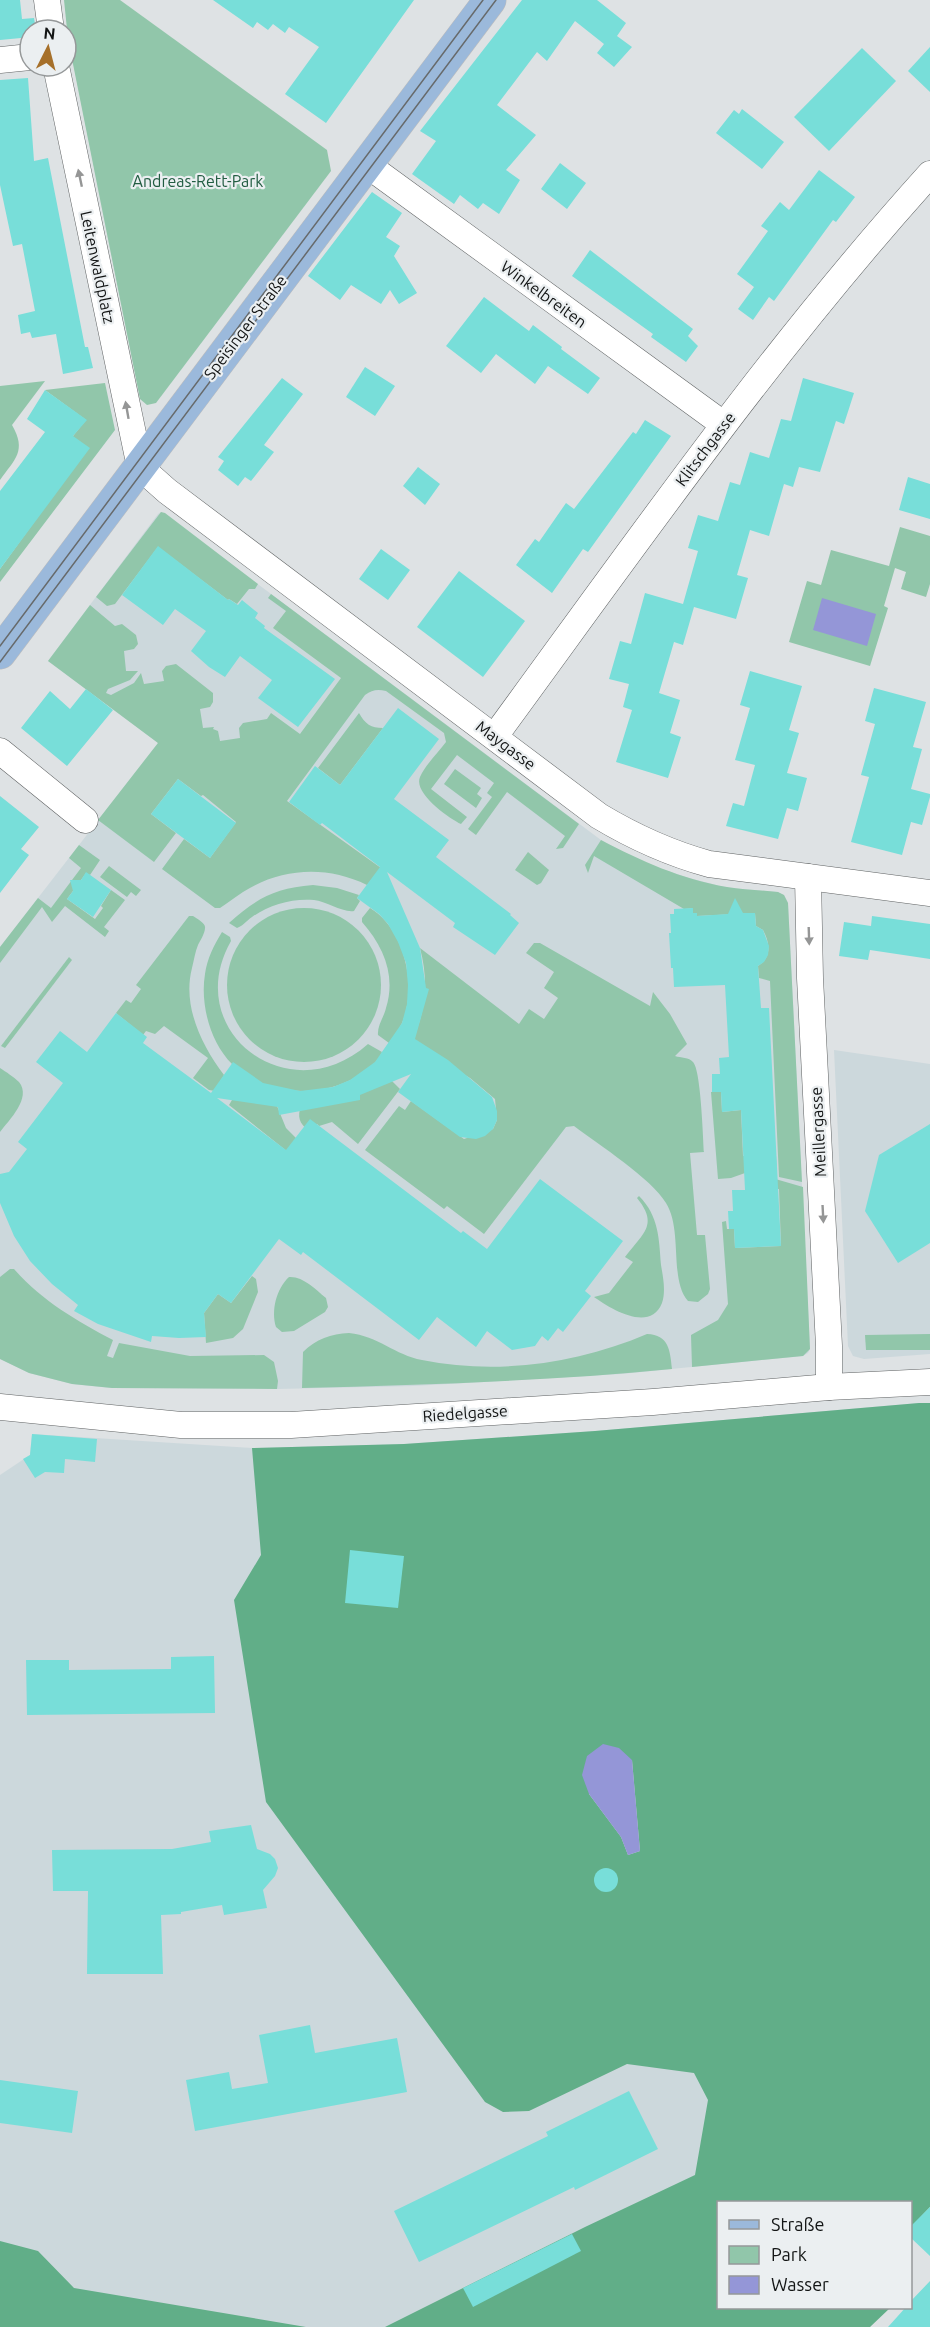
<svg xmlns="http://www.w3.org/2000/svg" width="930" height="2327" viewBox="0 0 930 2327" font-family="Ubuntu,sans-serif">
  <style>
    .built { fill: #ccd8dc }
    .green { fill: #91c6aa }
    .forest { fill: #61ae88; fill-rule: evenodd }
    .water { fill: #9496d7 }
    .building { fill: #78ded9 }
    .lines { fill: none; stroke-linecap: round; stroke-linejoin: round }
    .minor-casing { stroke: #5f6263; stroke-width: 27 }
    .major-casing { stroke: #bdbdbd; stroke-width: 33 }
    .minor { stroke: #fff; stroke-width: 26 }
    .major { stroke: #9bb9db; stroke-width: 32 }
    .tram { stroke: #676a6b; stroke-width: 1.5 }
    .oneway { fill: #959696 }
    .labels { text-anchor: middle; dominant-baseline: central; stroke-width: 4.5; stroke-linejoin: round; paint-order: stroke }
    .park-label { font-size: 16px; fill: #225d42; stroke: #ebeff1 }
    .street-label { font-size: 16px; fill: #131515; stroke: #ebeff1 }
  </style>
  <rect width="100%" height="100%" fill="#dee2e4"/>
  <!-- built -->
  <g class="built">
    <path d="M161 512 601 840 644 863 689 878 728 888 778 892 784 895 788 903 810 1349 808 1353 803 1356 621 1374 413 1386 277 1389 112 1388 72 1384 29 1373 0 1359V947L158 743 48 661 158 514Z"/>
    <path d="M834 1050 930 1064V1354L864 1359 853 1356 848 1346Z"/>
    <path d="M919 1403H930L718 2202 676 2327H0V1475L30 1455 32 1434 252 1448 404 1444 595 1431Z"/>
  </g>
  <!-- green -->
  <g class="green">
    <path d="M64 0H120L327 150 331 171 156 403 147 405 140 399 68 39Z"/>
    <path d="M45 381 12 425C27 451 15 459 0 480V386Z"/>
    <path d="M105 383 115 430 0 582V569L45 507 73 436 86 420 45 390Z"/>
    <path d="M161 512 165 513 258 584 255 589H249L237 604 229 599 228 600 158 547 115 604 107 606 96 597Z"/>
    <path d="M900 527 930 536V584L926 597 901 589 906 572 895 568 884 606 888 608 870 666 789 642 807 581 821 585 831 550 889 566Z"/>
    <path d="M271 594 579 824 563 848 556 849 565 836 507 792 476 835 468 829 492 797 487 793 494 783 457 755 431 789 467 817 461 824C449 818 413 793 420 777 426 764 438 753 446 742L444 733 386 691C377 689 372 690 365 695L287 801 381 868 367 885C326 865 281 868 243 892 235 897 228 903 220 908H215L162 869 184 839 210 858 236 822 203 795 201 796 178 779 151 814 176 833 154 862 98 820 158 743 48 661 90 605 115 626 122 624 136 635 138 644 134 649 124 651 126 671H138L130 680 108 689 106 693 111 695 134 683 141 673 144 684 164 681 162 671 166 666 176 664 213 693V702L210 707 200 709 203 728 214 727 213 729 218 731 220 741 240 738 239 728 243 723 267 719 271 713 300 734 341 678 273 628 286 611 268 598Z"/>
    <path d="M359 713C365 724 371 728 383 728L340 785 318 768Z"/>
    <path d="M455 769 481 788 477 794 482 798 476 808 444 784Z"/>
    <path d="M601 840C641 861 681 879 727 887 743 890 761 890 778 892L784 895 788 903 802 1182 779 1177 770 981 759 978 758 966C772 957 770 943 763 930L756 926 755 913 697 916 693 913V908L684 909 594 856 588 873 585 865Z"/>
    <path d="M79 845 100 860 90 875 86 873 81 880H76L73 891 67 899 95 919 103 908 101 906 111 890 125 900 104 927 109 931 105 937 65 906 52 922 42 907 0 963V947L38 898 51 908 81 868 69 858Z"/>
    <path d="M528 852 549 870 541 883 537 885 515 870Z"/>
    <path d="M109 866 141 890 136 896 131 892 127 897 100 877Z"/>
    <path d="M313 885 337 888 359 895 357 898 360 901 354 911C343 913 326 901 314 900 292 898 269 905 252 917 246 921 243 926 237 928L229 923C257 898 275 888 313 885Z"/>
    <path d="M370 908C404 928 418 986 402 1023 399 1030 393 1037 389 1043L378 1035C377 1026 384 1017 386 1008 396 976 384 947 362 922V918Z"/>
    <circle cx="304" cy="985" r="77"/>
    <path d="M189 916H193C197 919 206 923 205 928 205 933 200 941 198 945 195 952 194 960 192 968 182 1006 202 1046 224 1075L215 1091 209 1090 193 1078 208 1058 164 1026 155 1034 146 1031 143 1035 116 1013 126 1000 131 1003 141 989 136 985Z"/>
    <path d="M222 932 230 937 231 941C180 1031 289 1114 368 1044L382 1052C378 1063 365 1071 356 1077 319 1099 263 1095 232 1064 210 1042 200 1004 205 974 207 959 214 945 222 932Z"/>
    <path d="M534 943H540L650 1006 653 992 670 1014 687 1044 675 1056C681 1058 689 1057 693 1062 701 1070 703 1137 704 1152L690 1153 697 1235H705L710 1289 708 1294 698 1302 688 1301C669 1280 683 1230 666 1203 651 1178 599 1145 574 1126L566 1127 484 1234 447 1206 444 1209 365 1150 399 1106 405 1110 411 1101 464 1139 493 1129 497 1120 495 1099 470 1078 411 1043C426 1012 429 982 420 948L519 1024 529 1009 544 1019 558 998 544 988 554 972 526 953Z"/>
    <path d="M69 957 72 960 5 1048 1 1046Z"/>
    <path d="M0 1068C6 1072 14 1077 19 1082 32 1098 9 1120 0 1132Z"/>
    <path d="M390 1079 400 1089 358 1144 332 1122 319 1126 317 1124 311 1132C302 1126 297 1120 300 1109Z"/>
    <path d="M238 1090 277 1106 286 1128 296 1138 293 1156 229 1105Z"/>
    <path d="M711 1092H721L722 1112 741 1110 743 1156 776 1155 777 1176 745 1173 731 1178 718 1179Z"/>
    <path d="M765 1176 803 1187 810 1349 803 1356 692 1367 691 1335 718 1320 728 1304 722 1222 726 1221 727 1229H734L735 1248 781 1246 779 1189H760Z"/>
    <path d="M639 1196C659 1216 659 1239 661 1265 663 1277 666 1291 662 1303 650 1333 611 1309 594 1297L609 1293 633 1262 625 1257C643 1233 659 1225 637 1198Z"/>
    <path d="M10 1269H14C42 1301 77 1321 113 1340L107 1356 113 1358 119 1343 190 1356 264 1355 274 1362 278 1381 277 1389 112 1388 72 1384 29 1373 0 1359V1277Z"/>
    <path d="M252 1276 256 1279 258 1292 243 1329 233 1338 206 1343 204 1313 218 1294 231 1303Z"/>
    <path d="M289 1277C303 1276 315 1289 326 1298L328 1307 325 1312 294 1331 282 1332 276 1327C271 1311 276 1289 289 1277Z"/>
    <path d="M349 1333C378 1336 395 1355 422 1360 497 1375 577 1364 647 1334 669 1335 670 1350 672 1369 549 1381 425 1385 302 1388L303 1352C316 1339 331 1334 349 1333Z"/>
    <path d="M930 1334V1350H866L865 1335Z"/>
  </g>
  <!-- forest -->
  <g class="forest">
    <path d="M919 1403H930V2207L911 2227 910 2202H718V2308H890L870 2327H385L585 2227 695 2175 708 2100 694 2073 627 2064 529 2111 503 2112 485 2102 266 1802 234 1600 261 1555 252 1448 404 1444 595 1431ZM632 1760 640 1851 628 1855 621 1837 589 1794Z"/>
    <path d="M0 2241 38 2251 74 2288 306 2327H0Z"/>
  </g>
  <!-- water -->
  <g class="water">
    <path d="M822 598 876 614 867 646 813 630Z"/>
    <path d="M603 1744 619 1748 632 1760 640 1851 628 1855 621 1837 589 1794 582 1775 587 1756Z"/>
  </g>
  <!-- building -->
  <g class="building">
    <path d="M0 0H20L22 19 34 18 36 30H30V34L21 38 0 40Z"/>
    <path d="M213 0H414L326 123 285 94 319 47 289 27 285 33 273 24 268 30 257 22 253 28Z"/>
    <path d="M522 0H597L626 23 617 36 632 47 614 67 597 53 604 44 575 21 547 61 537 52 497 105 536 135 506 170 520 180 499 214 483 203 478 209 460 195 454 204 412 174 436 141 420 131Z"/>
    <path d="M930 47V92L908 71Z"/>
    <path d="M862 48 896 81 829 151 794 117Z"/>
    <path d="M28 78 34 161 48 158 85 347H88L93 368 63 374 56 334 32 338 30 332 21 334 18 315 35 311 22 244 13 246 0 185V80Z"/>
    <path d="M742 109 784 142 762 169 716 133 734 110 739 114Z"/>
    <path d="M560 163 586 183 567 209 541 189Z"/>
    <path d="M819 170 855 197 836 222 833 220 774 301 769 297 753 320 738 309 754 287 737 274 768 231 761 226 780 202 789 210Z"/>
    <path d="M372 192 402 213 386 237 400 246 394 256 417 293 399 304 390 290 381 304 351 285 340 300 308 276Z"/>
    <path d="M590 250 693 329 688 336 698 346 686 362 651 337 653 334 572 276Z"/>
    <path d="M484 297 529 331 533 325 562 347 561 349 600 378 588 394 548 366 535 384 496 354 481 373 446 346Z"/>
    <path d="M365 367 395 386 375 416 346 397Z"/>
    <path d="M282 378 303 394 264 445 274 452 251 481 245 477 238 486 218 470 224 461 218 457Z"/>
    <path d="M803 378 854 393 844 424 836 421 820 472 799 467 793 487 784 484 769 536 750 530 737 575 748 578 736 619 694 607 683 645 674 642 659 693 680 700 670 733 681 737 668 778 616 762 632 710 623 707 629 684 609 679 620 641 631 644 645 593 683 604 698 551 688 548 698 515 718 521 730 482 740 485 750 452 769 458 781 419 791 421Z"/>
    <path d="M45 390 87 420 73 436 90 448 0 569V491L45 432 27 419Z"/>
    <path d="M645 420 671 436 588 552 583 549 552 593 516 565 535 539 539 542 566 503 574 509 633 432 636 434Z"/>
    <path d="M418 467 440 484 425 505 403 486Z"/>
    <path d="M908 477 930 484V519L899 510Z"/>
    <path d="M158 546 228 600 229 599 238 605 242 600 258 613 255 618 265 626 264 628 335 679 298 727 258 698 272 680 240 656 225 677 209 667 191 651 206 631 175 609 163 625 122 595Z"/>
    <path d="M381 549 410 570 388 600 359 579Z"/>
    <path d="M459 571 525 621 483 677 417 627Z"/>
    <path d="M750 671 802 686 789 730 799 733 787 773 807 778 798 811 787 808 778 839 726 826 733 803 744 806 755 765 735 760 750 708 740 705Z"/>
    <path d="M874 688 926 702 913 747 922 749 911 789 930 794V797L922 825 911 822 902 855 851 842 869 777 861 775 875 724 865 721Z"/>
    <path d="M86 689 113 710 67 766 21 728 50 691 70 709Z"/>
    <path d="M398 708 439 739 394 799 449 840 436 857 511 914 510 915 519 923 495 955 453 927 455 923 387 872 420 948 426 988 429 989 415 1039 448 1060 492 1097 497 1111V1120L493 1129 485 1136 476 1139 460 1137 398 1092 411 1074 360 1095V1100L279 1115 278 1107 217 1098 286 1150 310 1119 461 1233 463 1231 487 1249 540 1179 623 1241 585 1291 591 1296 563 1332 558 1328 548 1341 542 1336 535 1346 512 1350 487 1331 476 1347 437 1317 419 1340 303 1252 301 1255 279 1239 231 1303 218 1294 204 1313 206 1337 179 1338 152 1336 151 1342 98 1324 74 1311 78 1305 52 1284 30 1261 14 1236 0 1203V1174L9 1172 27 1149 18 1142 63 1083 36 1062 60 1031 87 1052 116 1013 147 1037 143 1043 211 1093 233 1062 263 1083 300 1091 333 1087 350 1080 375 1062 402 1023 407 1004 408 985 406 963 398 942 388 924 379 914 357 898 380 867 322 823 320 825 289 802 315 766 340 785Z"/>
    <path d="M178 779 236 823 210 858 151 814Z"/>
    <path d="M0 796 39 827 21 849 29 855 0 893Z"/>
    <path d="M86 872 111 890 93 917 67 899 73 891 70 880H81Z"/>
    <path d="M735 898 743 913H755L756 926 763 930 769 946 768 955 764 962 758 966 761 1008H769L781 1246 735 1248 734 1229H729L728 1211H733L732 1190H745L741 1110 722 1112 721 1092H712V1074H720L719 1058 729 1057 725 985 674 987 673 968H671L669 933H671L670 914H674V909L693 908V913H697V916L728 914Z"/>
    <path d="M872 916 930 924V959L870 950 868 960 839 956 844 922 871 926Z"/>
    <path d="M930 1124V1243L898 1263 865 1211 879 1155Z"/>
    <path d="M32 1434 97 1439 95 1462 65 1459 64 1473 45 1472 35 1478 23 1459 30 1455Z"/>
    <path d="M350 1550 404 1556 398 1608 345 1603Z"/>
    <path d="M214 1656 215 1713 27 1715 26 1660H69V1670L171 1669V1657Z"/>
    <path d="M251 1825 257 1849 270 1854 275 1859 278 1868 275 1876 263 1890 267 1908 224 1915 222 1905 181 1912V1914L161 1915 163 1974H87L88 1891H53L52 1850 172 1849 211 1842 209 1831Z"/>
    <circle cx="606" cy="1880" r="12"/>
    <path d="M310 2025 315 2053 397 2038 407 2092 195 2131 186 2080 229 2072 232 2089 268 2083 259 2035Z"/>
    <path d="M0 2080 78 2091 72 2133 0 2123Z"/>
    <path d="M629 2091 658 2149 575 2190 574 2187 419 2262 394 2211 548 2136 546 2132Z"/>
    <path d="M930 2207V2256L910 2237V2227Z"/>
    <path d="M572 2234 581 2251 473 2307 463 2288Z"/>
    <path d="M930 2281V2327H888L906 2307H910V2302Z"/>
  </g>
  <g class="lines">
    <defs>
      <g id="minor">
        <path d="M47 0 51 30"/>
        <path d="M0 60 30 57"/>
        <path d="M56 66 140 467 167 491 599 816C634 837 669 853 709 864L930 893"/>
        <path d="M366 164 723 424"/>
        <path d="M495 736C635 545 771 350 930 174"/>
        <path d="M0 751 85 820"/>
        <path d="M808 877 810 978 829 1346V1387"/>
        <path d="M0 1407 181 1425H291L653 1402 829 1387 930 1382"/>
      </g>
      <path id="major" d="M0 653 490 0"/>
    </defs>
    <!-- minor casing -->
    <use href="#minor" class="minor-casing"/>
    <!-- major casing -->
    <use href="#major" class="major-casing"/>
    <!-- minor -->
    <use href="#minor" class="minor"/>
    <!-- major -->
    <use href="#major" class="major"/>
    <!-- tram -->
    <g class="tram">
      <path d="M0 646 483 0"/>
      <path d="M0 662 496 0"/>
    </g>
  </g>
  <!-- one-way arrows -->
  <defs><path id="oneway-solid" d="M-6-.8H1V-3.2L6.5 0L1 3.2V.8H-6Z" transform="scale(1.5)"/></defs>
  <g class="oneway">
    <use href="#oneway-solid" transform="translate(80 178) rotate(-102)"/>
    <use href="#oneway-solid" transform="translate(127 410) rotate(-100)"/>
    <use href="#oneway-solid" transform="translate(809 936) rotate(88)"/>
    <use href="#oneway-solid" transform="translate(823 1214) rotate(87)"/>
  </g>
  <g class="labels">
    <!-- park labels -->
    <g class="park-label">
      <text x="198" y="181">Andreas-Rett-Park</text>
    </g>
    <!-- street labels -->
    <g class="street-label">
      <text transform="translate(98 267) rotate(78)">Leitenwaldplatz</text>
      <text transform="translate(544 294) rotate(36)">Winkelbreiten</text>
      <text transform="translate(245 327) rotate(-53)">Speisinger Straße</text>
      <text transform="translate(705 449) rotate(-53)">Klitschgasse</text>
      <text transform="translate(506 745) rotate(37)">Maygasse</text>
      <text transform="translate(818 1132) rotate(-93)">Meillergasse</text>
      <text transform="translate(465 1413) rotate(-4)">Riedelgasse</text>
    </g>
  </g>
  <!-- legend -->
  <rect x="717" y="2201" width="195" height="108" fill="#ebeff1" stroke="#959899" stroke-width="1.5"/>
  <rect x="729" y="2220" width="30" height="9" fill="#9bb9db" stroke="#959899" stroke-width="1.5"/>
  <text x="771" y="2231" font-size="18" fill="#131515">Straße</text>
  <rect x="729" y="2246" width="30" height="18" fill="#91c6aa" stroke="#959899" stroke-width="1.5"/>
  <text x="771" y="2261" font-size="18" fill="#131515">Park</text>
  <rect x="729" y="2276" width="30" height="18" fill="#9496d7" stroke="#959899" stroke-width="1.5"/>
  <text x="771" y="2291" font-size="18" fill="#131515">Wasser</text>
  <!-- north arrow -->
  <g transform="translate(48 48) rotate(6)"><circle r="28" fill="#ebeff1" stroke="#959899" stroke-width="1.5"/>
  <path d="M0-4.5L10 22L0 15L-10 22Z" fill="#a6702a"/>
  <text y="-9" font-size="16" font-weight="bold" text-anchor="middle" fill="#131515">N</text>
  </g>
</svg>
